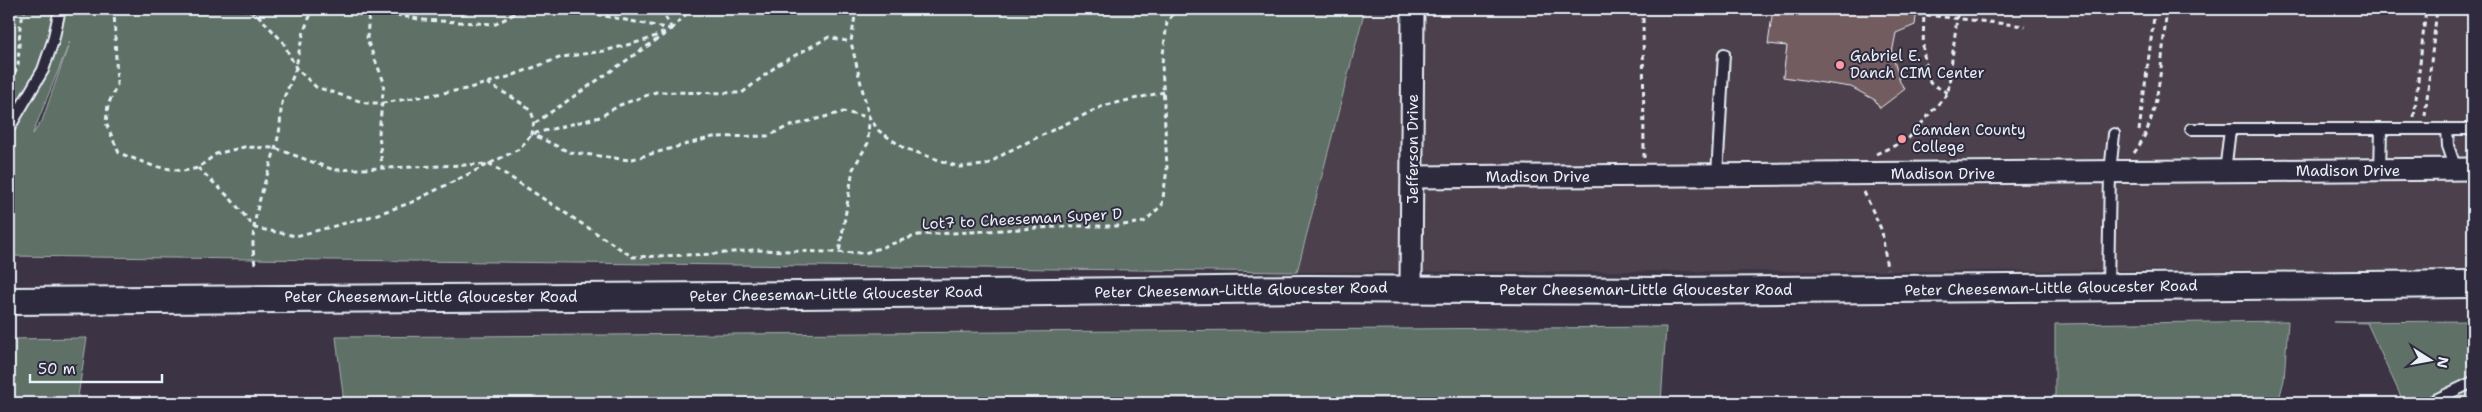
<svg xmlns="http://www.w3.org/2000/svg" width="2482" height="412" viewBox="0 0 2482 412" font-family="'Shantell Sans',sans-serif">
  <style>
    .built { fill: #4c404c }
    .green { fill: #5f6f66; stroke: #a4b0af; fill-rule: evenodd }
    .building { fill: #725c5f; stroke: #e8f1f8 }
    .lines { fill: none; stroke-linecap: round; stroke-linejoin: round }
    .service-casing { stroke: #e8f1f8; stroke-width: 14 }
    .minor-casing { stroke: #e8f1f8; stroke-width: 25 }
    .tertiary-casing { stroke: #e8f1f8; stroke-width: 30 }
    .path { stroke: #e8f1f8; stroke-width: 3; stroke-dasharray: 5 4; stroke-linecap: butt }
    .service { stroke: #2f2a3d; stroke-width: 10 }
    .minor { stroke: #2f2a3d; stroke-width: 21 }
    .tertiary { stroke: #2f2a3d; stroke-width: 26 }
    .poi-dot { fill: #ff9aa2; stroke: #2f2a3d; stroke-width: 2 }
    .labels { text-anchor: middle; dominant-baseline: central; stroke-width: 4; stroke-linejoin: round; paint-order: stroke }
    .poi-label { font-size: 15px; fill: #e8f1f8; stroke: #2f2a3d; text-anchor: start }
    .street-label { font-size: 15px; fill: #e8f1f8; stroke: #2f2a3d }
  </style>
  <rect width="100%" height="100%" fill="#3c3444"/>
  <filter id="ink" filterUnits="userSpaceOnUse"><feTurbulence type="fractalNoise" baseFrequency=".02" numOctaves="2"/><feDisplacementMap in="SourceGraphic" scale="10" xChannelSelector="R" yChannelSelector="G"/><feConvolveMatrix kernelMatrix="1 2 1 2 8 2 1 2 1" color-interpolation-filters="sRGB"/></filter>
  <g filter="url(#ink)">
    <!-- built -->
    <path class="built" d="M1365 9H2473V270L1297 272Z"/>
    <!-- green -->
    <g class="green">
      <path d="M9 9H1365L1297 272 9 256V198L11 189 9 192ZM70 41 42 121 33 134V133Z"/>
      <path d="M2288 321 2284 380 2278 403H2055V324Z"/>
      <path d="M2473 321V403H2404L2367 323 2333 322Z"/>
      <path d="M1666 327 1661 403H344L336 337Z"/>
      <path d="M87 338 77 403H9V339Z"/>
    </g>
    <!-- building -->
    <path class="building" d="M1773 9H1917L1915 25 1896 33 1892 53 1900 82 1905 89 1880 108 1875 100 1851 87 1783 77 1787 46 1768 44Z"/>
    <g class="lines">
      <defs>
        <g id="service">
          <path d="M9 128 43 70 53 41 60 9"/>
          <path d="M2191 129H2473"/>
          <path d="M2447 129 2448 146 2456 169"/>
          <path d="M2380 171 2381 129"/>
          <path d="M2225 172 2230 129"/>
          <path d="M1717 175 1724 54"/>
          <path d="M2108 287 2110 172 2114 134"/>
          <path d="M2429 403 2473 382"/>
        </g>
        <g id="minor">
          <path d="M1413 177 2473 169"/>
          <path d="M1411 288 1413 9"/>
        </g>
        <path id="tertiary" d="M9 301 724 296 1305 289 1668 291 2473 284"/>
      </defs>
      <!-- service casing -->
      <use href="#service" class="service-casing"/>
      <!-- minor casing -->
      <use href="#minor" class="minor-casing"/>
      <!-- tertiary casing -->
      <use href="#tertiary" class="tertiary-casing"/>
      <!-- path -->
      <g class="path">
        <path d="M114 9 117 85 108 105 106 123 119 153 153 166 183 171 198 168 216 154 244 147 275 148 334 170 490 164 633 257 714 254 753 250 865 253 918 235 1072 226H1117L1144 222 1162 205 1167 169 1162 63 1167 22 1177 9"/>
        <path d="M241 9 256 13 283 42 296 68 316 87 366 103H383L466 89 508 77 562 57 604 51 646 40 672 29"/>
        <path d="M366 9 369 10 367 40 384 82 379 133 382 168"/>
        <path d="M570 9 671 29"/>
        <path d="M661 9 672 29"/>
        <path d="M856 9 851 42 869 117 879 131 904 148 959 167 986 165 1009 151 1103 106 1164 92"/>
        <path d="M1643 9 1644 158"/>
        <path d="M1924 9 1923 51 1930 83 1948 93"/>
        <path d="M369 10 424 20 496 24 523 9"/>
        <path d="M87 12 96 9"/>
        <path d="M1917 14 2025 26"/>
        <path d="M671 30 691 9"/>
        <path d="M9 81 18 67 20 26 25 9"/>
        <path d="M487 83C498 90 528 104 532 114 535 121 533 127 532 134L569 152 629 160 713 137 768 136 787 127 843 112 869 117 868 143 853 169 839 253"/>
        <path d="M2425 116 2437 9"/>
        <path d="M2414 117 2426 9"/>
        <path d="M535 123 665 34"/>
        <path d="M2139 131 2155 9"/>
        <path d="M2134 153C2162 117 2161 54 2167 9"/>
        <path d="M1876 154 1907 140 1948 93 1958 9"/>
        <path d="M198 168 230 198 255 228 296 236 369 217 410 203 519 149 532 134 600 117 620 105 656 92 742 93 779 64 829 37 851 42"/>
        <path d="M1864 192 1882 231 1887 269"/>
        <path d="M255 264C246 219 270 176 279 133 281 123 280 113 282 103 286 91 293 79 296 67 300 47 303 27 314 9"/>
      </g>
      <!-- service -->
      <use href="#service" class="service"/>
      <!-- minor -->
      <use href="#minor" class="minor"/>
      <!-- tertiary -->
      <use href="#tertiary" class="tertiary"/>
    </g>
  </g>
  <!-- markers -->
  <g class="poi-dot">
    <circle cx="1840" cy="65" r="5"/>
    <circle cx="1902" cy="139" r="5"/>
  </g>
  <g class="labels">
    <!-- poi labels -->
    <g class="poi-label">
      <text x="1850" y="56">Gabriel E.<tspan x="1850" dy="17">Danch CIM Center</tspan></text>
      <text x="1912" y="130">Camden County<tspan x="1912" dy="17">College</tspan></text>
    </g>
    <!-- street labels -->
    <g class="street-label">
      <text transform="translate(1413 149) rotate(-90)">Jefferson Drive</text>
      <text x="2348" y="171">Madison Drive</text>
      <text x="1943" y="174">Madison Drive</text>
      <text x="1538" y="177">Madison Drive</text>
      <text transform="translate(1022 219) rotate(-3)">Lot7 to Cheeseman Super D</text>
      <text transform="translate(2051 288) rotate(-1)">Peter Cheeseman-Little Gloucester Road</text>
      <text transform="translate(1241 290) rotate(-1)">Peter Cheeseman-Little Gloucester Road</text>
      <text x="1646" y="290">Peter Cheeseman-Little Gloucester Road</text>
      <text transform="translate(836 294) rotate(-1)">Peter Cheeseman-Little Gloucester Road</text>
      <text x="431" y="297">Peter Cheeseman-Little Gloucester Road</text>
    </g>
  </g>
  <!-- margin -->
  <rect width="2482" height="412" fill="none" stroke="#2f2a3d" stroke-width="30"/>
  <rect x="15" y="15" width="2452" height="382" fill="none" stroke="#e8f1f8" stroke-width="2" filter="url(#ink)"/>
  <!-- north arrow -->
  <g transform="translate(2430 360) rotate(101)" stroke="#2f2a3d" stroke-width="4" paint-order="stroke">
  <path d="M0-4L9 19L0 12L-9 19Z" fill="#e8f1f8"/>
  <text y="-8" font-size="14" font-weight="bold" text-anchor="middle" fill="#e8f1f8">N</text>
  </g>
  <!-- scale -->
  <path d="M30 374v8h132v-8" fill="none" stroke="#e8f1f8" stroke-width="2.5"/>
  <text x="38" y="374" font-size="15" fill="#e8f1f8" stroke="#2f2a3d" stroke-width="4" paint-order="stroke">50 m</text>
</svg>
